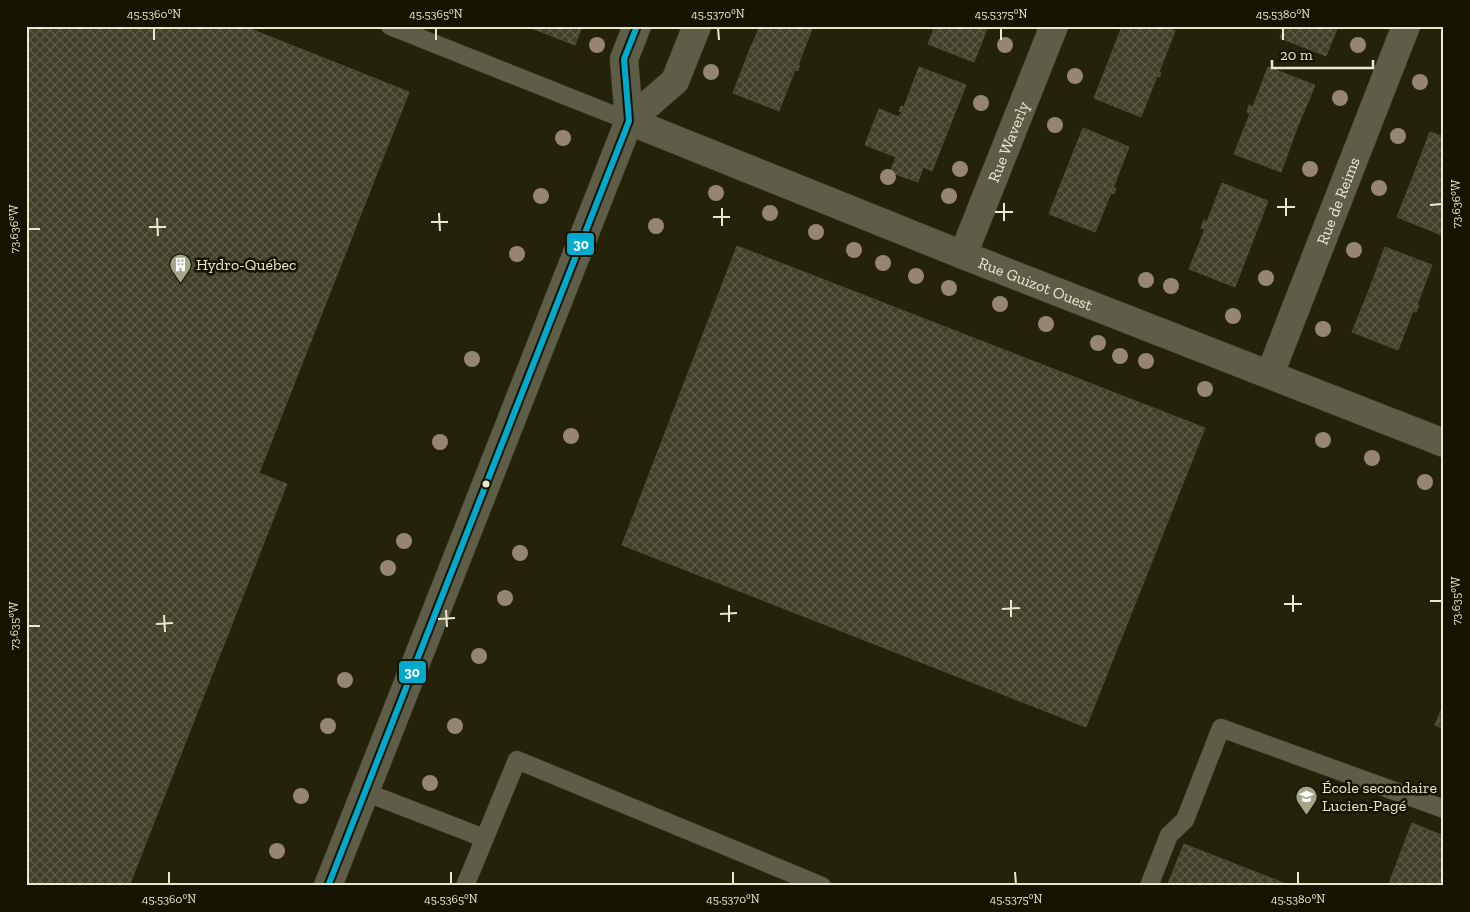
<svg xmlns="http://www.w3.org/2000/svg" width="1470" height="912" viewBox="0 0 1470 912" font-family="'Zilla Slab',serif">
  <style>
    .building { fill: url(#building-cross-hatch); stroke: #4e4e38 }
    .lines { fill: none; stroke-linecap: round; stroke-linejoin: round }
    .service-casing { stroke: #3e3d2b; stroke-width: 19 }
    .minor-casing { stroke: #3e3d2b; stroke-width: 29 }
    .service { stroke: #5d5d48; stroke-width: 18 }
    .minor { stroke: #5d5d48; stroke-width: 28 }
    .bus-1-casing { stroke: #151401; stroke-width: 10 }
    .bus-1 { stroke: #00a9ce; stroke-width: 6 }
    .tree { fill: #958571 }
    .ticks { fill: none; stroke: #e9eacc; stroke-width: 2 }
    .bus-dot { fill: #e9eacc; stroke: #151401; stroke-width: 2 }
    .labels { text-anchor: middle; dominant-baseline: central; stroke-width: 5; stroke-linejoin: round; paint-order: stroke }
    .street-label { font-size: 16px; fill: #e9eacc; stroke: #151401 }
    .poi-label { font-size: 16px; fill: #e9eacc; stroke: #151401; text-anchor: start }
    .line-badge { stroke: #151401; stroke-width: 2 }
    .badge-label { font-size: 14px; text-anchor: middle; font-weight: bold; fill: #fff }
    .neatline { fill: none; stroke: #e9eacc; stroke-width: 2 }
    .ticks-label { font-size: 12px; text-anchor: middle; fill: #e9eacc }
  </style>
  <defs>
    <pattern id="building-cross-hatch" width="8" height="8" patternUnits="userSpaceOnUse" patternTransform="scale(1.25)"><rect width="8" height="8" fill="#403f28"/><path d="M0 0l8 8M0 8l8-8" fill="none" stroke="#5c5b46"/></pattern>
  </defs>
  <rect width="100%" height="100%" fill="#24230a"/>
  <!-- building -->
  <g class="building">
    <path d="M26 26H243L409 92 259 473 287 484 129 886H26Z"/>
    <path d="M526 26H582L575 45Z"/>
    <path d="M760 26H813L798 65 800 66 798 69 750 49Z"/>
    <path d="M935 26H988L974 62 928 44Z"/>
    <path d="M1122 26H1163L1175 31 1159 72 1161 73 1160 75 1111 55Z"/>
    <path d="M1272 26H1338L1326 56 1280 38 1283 30Z"/>
    <path d="M750 49 798 69V71L795 70 779 111 733 93Z"/>
    <path d="M1111 55 1160 75V77L1157 76 1141 117 1094 98Z"/>
    <path d="M919 67 966 85 949 128 900 109 901 106 904 107Z"/>
    <path d="M1268 67 1315 85 1297 128 1248 109 1249 105 1253 107Z"/>
    <path d="M879 109 899 117 902 112 899 111 900 109 949 128 932 171 923 167 918 182 890 172 896 157 865 145Z"/>
    <path d="M1248 109 1297 128 1281 172 1234 154 1250 114 1247 112Z"/>
    <path d="M1083 128 1129 147 1113 188H1116L1115 191 1066 171Z"/>
    <path d="M1430 132 1444 137V186L1414 174Z"/>
    <path d="M1066 171 1115 191 1114 194 1111 193 1095 232 1049 214Z"/>
    <path d="M1414 174 1444 186V236L1397 217Z"/>
    <path d="M1222 183 1268 201 1252 243 1202 225 1204 220 1207 222Z"/>
    <path d="M1202 225 1252 243 1235 287 1189 269 1205 229 1201 228Z"/>
    <path d="M737 246 1205 428 1086 727 622 545Z"/>
    <path d="M1385 247 1432 265 1417 305 1419 306 1417 310 1369 290Z"/>
    <path d="M1369 290 1417 310 1416 312 1413 311 1398 350 1352 332Z"/>
    <path d="M1444 704V729L1435 725Z"/>
    <path d="M1412 823 1444 836V886H1388Z"/>
    <path d="M1184 844 1291 886H1167Z"/>
  </g>
  <g class="lines">
    <defs>
      <g id="service">
        <path d="M390 26 629 121"/>
        <path d="M365 792 484 838"/>
        <path d="M465 886 517 760 822 886"/>
        <path d="M1149 886 1169 835 1185 820 1221 728 1444 809"/>
      </g>
      <g id="minor">
        <path id="s1" d="M629 121 963 255 1444 443"/>
        <path d="M629 121 675 81 697 26"/>
        <path id="s2" d="M963 255 1054 26"/>
        <path id="s3" d="M1270 374 1406 26"/>
        <path d="M328 886 629 121 624 59 637 26"/>
      </g>
    </defs>
    <!-- service casing -->
    <use href="#service" class="service-casing"/>
    <!-- minor casing -->
    <use href="#minor" class="minor-casing"/>
    <!-- service -->
    <use href="#service" class="service"/>
    <!-- minor -->
    <use href="#minor" class="minor"/>
    <defs>
      <path id="bus-1" d="M328 886 629 121 624 59 637 26"/>
    </defs>
    <!-- bus-1 casing -->
    <use href="#bus-1" class="bus-1-casing"/>
    <!-- bus-1 -->
    <use href="#bus-1" class="bus-1"/>
  </g>
  <!-- trees -->
  <g class="tree">
    <circle cx="597" cy="45" r="8"/>
    <circle cx="1005" cy="45" r="8"/>
    <circle cx="1358" cy="45" r="8"/>
    <circle cx="711" cy="72" r="8"/>
    <circle cx="1075" cy="76" r="8"/>
    <circle cx="1420" cy="82" r="8"/>
    <circle cx="1340" cy="98" r="8"/>
    <circle cx="981" cy="103" r="8"/>
    <circle cx="1055" cy="125" r="8"/>
    <circle cx="1398" cy="136" r="8"/>
    <circle cx="563" cy="138" r="8"/>
    <circle cx="960" cy="169" r="8"/>
    <circle cx="1310" cy="169" r="8"/>
    <circle cx="888" cy="177" r="8"/>
    <circle cx="1379" cy="188" r="8"/>
    <circle cx="716" cy="193" r="8"/>
    <circle cx="541" cy="196" r="8"/>
    <circle cx="949" cy="196" r="8"/>
    <circle cx="770" cy="213" r="8"/>
    <circle cx="656" cy="226" r="8"/>
    <circle cx="816" cy="232" r="8"/>
    <circle cx="854" cy="250" r="8"/>
    <circle cx="1354" cy="250" r="8"/>
    <circle cx="517" cy="254" r="8"/>
    <circle cx="883" cy="263" r="8"/>
    <circle cx="916" cy="276" r="8"/>
    <circle cx="1266" cy="278" r="8"/>
    <circle cx="1146" cy="280" r="8"/>
    <circle cx="1171" cy="286" r="8"/>
    <circle cx="949" cy="288" r="8"/>
    <circle cx="1000" cy="304" r="8"/>
    <circle cx="1233" cy="316" r="8"/>
    <circle cx="1046" cy="324" r="8"/>
    <circle cx="1323" cy="329" r="8"/>
    <circle cx="1098" cy="343" r="8"/>
    <circle cx="1120" cy="356" r="8"/>
    <circle cx="472" cy="359" r="8"/>
    <circle cx="1146" cy="361" r="8"/>
    <circle cx="1205" cy="389" r="8"/>
    <circle cx="571" cy="436" r="8"/>
    <circle cx="1323" cy="440" r="8"/>
    <circle cx="440" cy="442" r="8"/>
    <circle cx="1372" cy="458" r="8"/>
    <circle cx="1425" cy="482" r="8"/>
    <circle cx="404" cy="541" r="8"/>
    <circle cx="520" cy="553" r="8"/>
    <circle cx="388" cy="568" r="8"/>
    <circle cx="505" cy="598" r="8"/>
    <circle cx="479" cy="656" r="8"/>
    <circle cx="345" cy="680" r="8"/>
    <circle cx="328" cy="726" r="8"/>
    <circle cx="455" cy="726" r="8"/>
    <circle cx="430" cy="783" r="8"/>
    <circle cx="301" cy="796" r="8"/>
    <circle cx="277" cy="851" r="8"/>
  </g>
  <!-- ticks -->
  <path class="ticks" d="M154 28V40M436 28V40M718 28 719 40M1001 28V40M1283 28V40M1286 198V216M1004 203V221M1430 205 1442 204M1277 207H1295M722 208V226M995 212H1013M439 213 440 231M713 217H730M157 218 158 236M431 222H448M149 227H166M28 229H40M1293 595V612M1011 600V617M1430 601H1442M1284 604H1302M729 605V622M1002 609 1020 608M446 610 447 627M720 614 737 613M164 615 165 632M438 619 455 618M156 624 173 623M28 626H40M169 872V884M451 872V884M733 872V884M1015 872 1016 884M1298 872V884"/>
  <!-- icons -->
  <defs>
    <symbol id="building-pin" viewBox="-11 -11 22 30"><path d="M0 17L-7.5 6A9.5 9.5 0 1 1 7.5 6Z" fill="#a4a488" stroke="#151401"/><path d="M-4-6H4V6H1V3H-1V6H-4ZM-2.5-4.3h1.7v1.8h-1.7ZM.8-4.3h1.7v1.8H.8ZM-2.5-1h1.7V.8h-1.7ZM.8-1h1.7V.8H.8Z" fill="#fff"/></symbol>
    <symbol id="school-pin" viewBox="-11 -11 22 30"><path d="M0 17L-7.5 6A9.5 9.5 0 1 1 7.5 6Z" fill="#a4a488" stroke="#151401"/><path d="M0-5L7-2L0 1L-7-2ZM-4 1L0 2.5L4 1V4Q0 6-4 4Z" fill="#fff"/></symbol>
  </defs>
  <g fill-rule="evenodd">
    <use href="#building-pin" x="168" y="252" width="25" height="34"/>
    <use href="#school-pin" x="1294" y="784" width="25" height="34"/>
  </g>
  <!-- markers -->
  <circle class="bus-dot" cx="486" cy="484" r="4.5"/>
  <g class="labels">
    <!-- street labels -->
    <g class="street-label">
      <text stroke="none"><textPath href="#s2" startOffset="122">Rue Waverly</textPath></text>
      <text stroke="none"><textPath href="#s3" startOffset="186">Rue de Reims</textPath></text>
      <text stroke="none"><textPath href="#s1" startOffset="438">Rue Guizot Ouest</textPath></text>
    </g>
    <!-- poi labels -->
    <g class="poi-label">
      <text x="196" y="264">Hydro-Québec</text>
      <text x="1322" y="787">École secondaire<tspan x="1322" dy="18">Lucien-Pagé</tspan></text>
    </g>
  </g>
  <g class="line-badge">
    <rect x="566" y="232" width="29" height="24" rx="5" fill="#00a9ce"/>
    <rect x="398" y="660" width="29" height="24" rx="5" fill="#00a9ce"/>
  </g>
  <g class="badge-label">
    <text x="581" y="249">30</text>
    <text x="412" y="677">30</text>
  </g>
  <!-- border -->
  <rect width="1470" height="912" fill="none" stroke="#151401" stroke-width="55"/>
  <!-- scale -->
  <path d="M1272 60v8h101v-8" fill="none" stroke="#e9eacc" stroke-width="2.5"/>
  <text x="1280" y="60" font-size="15" fill="#e9eacc" stroke="#151401" stroke-width="4" paint-order="stroke">20 m</text>
  <rect x="28" y="28" width="1414" height="856" class="neatline"/>
  <g class="ticks-label">
    <text x="154" y="18">45.5360°N</text>
    <text x="436" y="18">45.5365°N</text>
    <text x="718" y="18">45.5370°N</text>
    <text x="1001" y="18">45.5375°N</text>
    <text x="1283" y="18">45.5380°N</text>
    <text transform="translate(1456 204) rotate(-90)" y="4">73.636°W</text>
    <text transform="translate(14 229) rotate(-90)" y="4">73.636°W</text>
    <text transform="translate(1456 601) rotate(-90)" y="4">73.635°W</text>
    <text transform="translate(14 626) rotate(-90)" y="4">73.635°W</text>
    <text x="169" y="903">45.5360°N</text>
    <text x="451" y="903">45.5365°N</text>
    <text x="733" y="903">45.5370°N</text>
    <text x="1016" y="903">45.5375°N</text>
    <text x="1298" y="903">45.5380°N</text>
  </g>
</svg>
